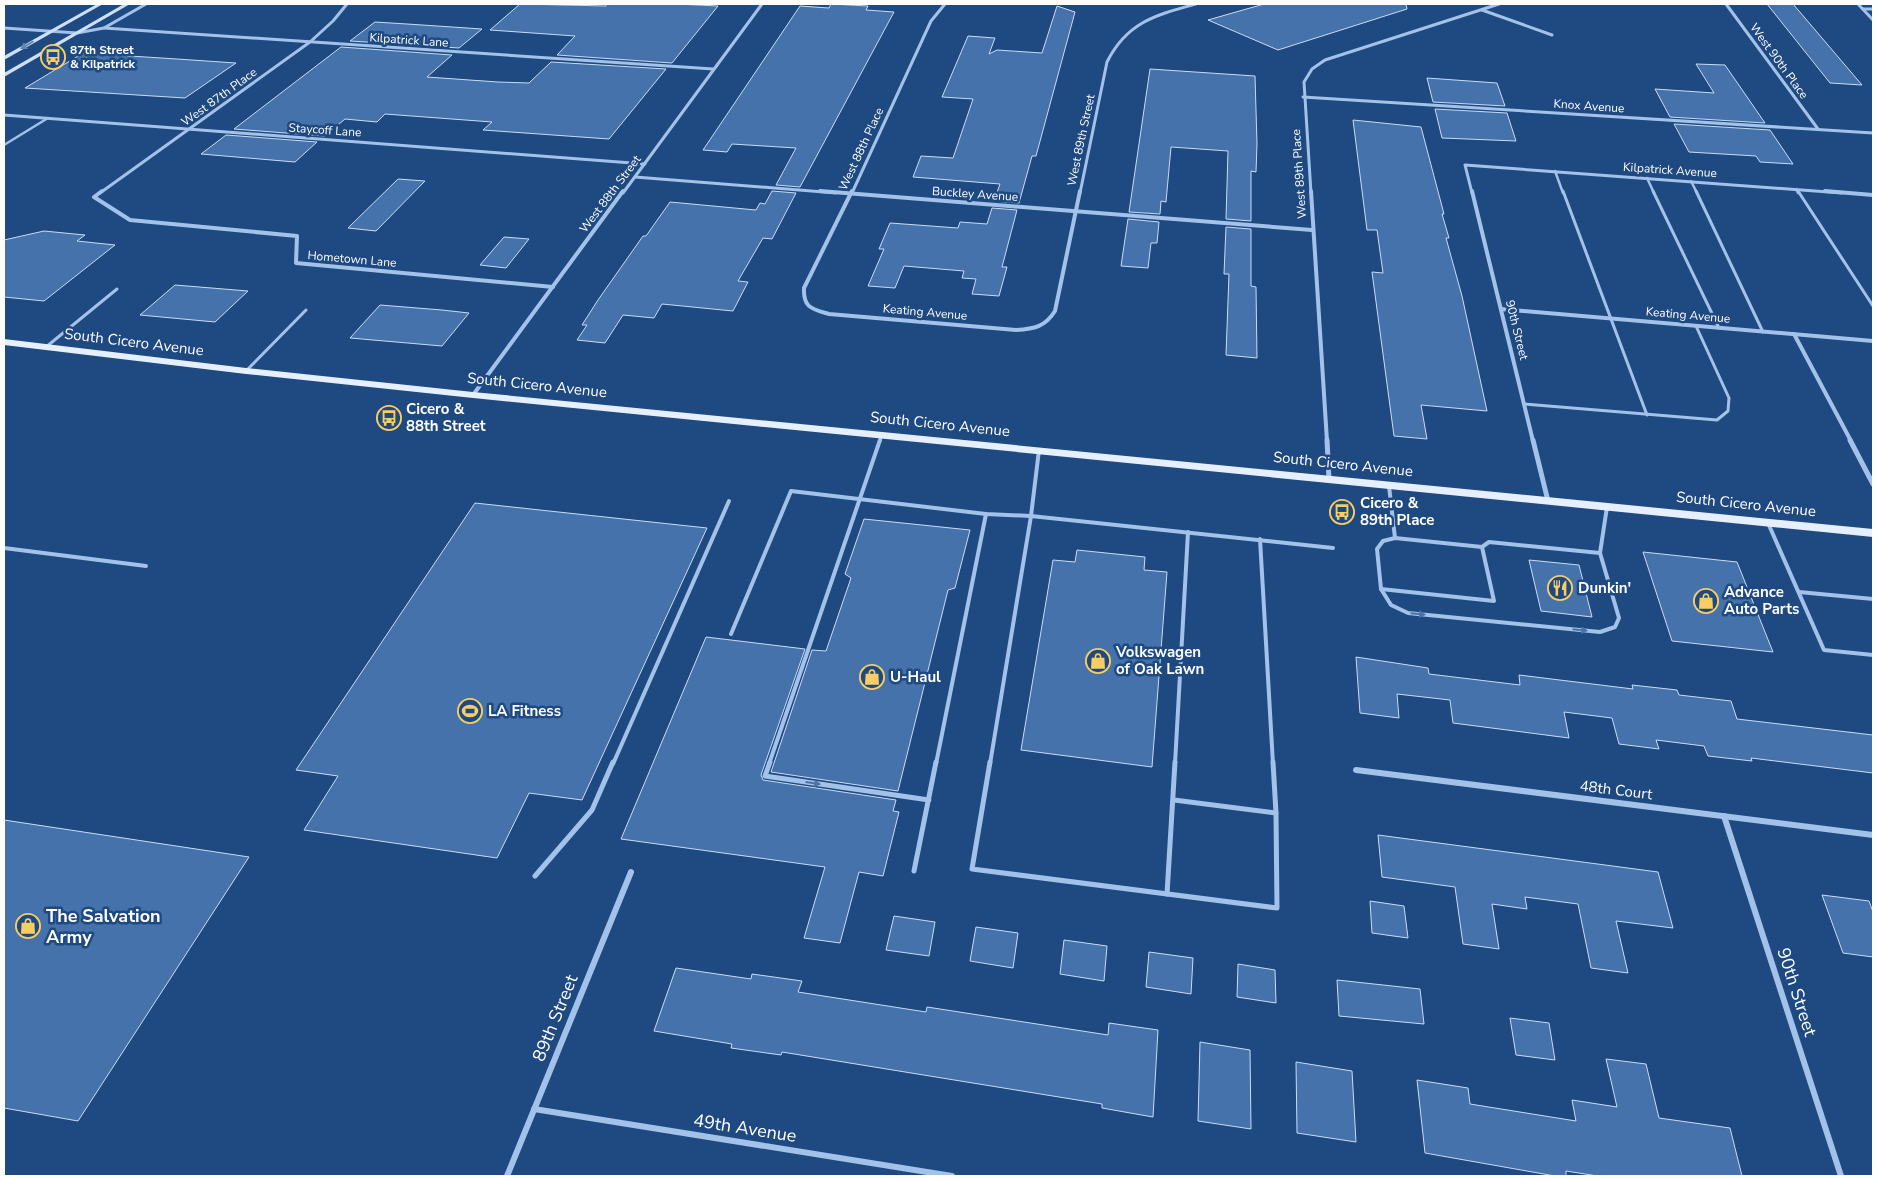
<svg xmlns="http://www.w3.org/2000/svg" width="1877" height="1180" viewBox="0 0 1877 1180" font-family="'Nunito Sans',sans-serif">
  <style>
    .building { fill: #4672ab; stroke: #c7ddf7 }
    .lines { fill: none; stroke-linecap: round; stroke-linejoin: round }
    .lane-far3 { stroke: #a3c2e9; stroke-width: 2.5 }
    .lane-far2 { stroke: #a3c2e9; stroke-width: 3 }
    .lane-far1 { stroke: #a3c2e9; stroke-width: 4 }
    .lane { stroke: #a3c2e9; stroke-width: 5 }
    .street-far3 { stroke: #a3c2e9; stroke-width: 3 }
    .street-far2 { stroke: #a3c2e9; stroke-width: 4 }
    .street-far1 { stroke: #a3c2e9; stroke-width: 5 }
    .street { stroke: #a3c2e9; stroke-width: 6 }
    .secondary { fill: #cee0f7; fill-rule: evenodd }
    .primary { fill: #e6effe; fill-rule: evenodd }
    .oneway { fill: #6485b0 }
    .oneway2 { fill: #4d73a5 }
    .labels { text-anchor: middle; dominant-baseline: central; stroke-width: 5; stroke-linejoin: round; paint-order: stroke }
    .far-street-label { font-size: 12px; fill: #fff; stroke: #1e4981 }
    .far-poi-label { font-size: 12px; font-weight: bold; fill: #fff; stroke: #1e4981; text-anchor: start }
    .street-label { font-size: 15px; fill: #fff; stroke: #1e4981 }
    .poi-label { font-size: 15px; font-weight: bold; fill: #fff; stroke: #1e4981; text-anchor: start }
    .near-poi-label { font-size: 18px; font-weight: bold; fill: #fff; stroke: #1e4981; text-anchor: start }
    .near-street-label { font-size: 18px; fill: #fff; stroke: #1e4981 }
  </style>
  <rect width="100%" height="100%" fill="#1e4981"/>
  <!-- building -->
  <g class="building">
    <path d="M520 4 606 6 607 4H676L718 6 672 63 557 55 575 36 490 30Z"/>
    <path d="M831 4 868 6 866 10 894 12 800 187 776 185 796 148 732 144 727 152 703 150 800 6 829 8Z"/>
    <path d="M1264 4H1406L1407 9 1278 50 1208 20Z"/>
    <path d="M1767 4H1793L1862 85 1830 83Z"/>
    <path d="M1057 6 1075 12 1036 156H1032L1019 203 994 201 1000 184 913 177 921 156 953 158 973 99 942 97 968 36 995 38 989 54 997 50 1042 53Z"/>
    <path d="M375 22 407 24 482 29 459 48 350 41Z"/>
    <path d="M341 47 452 55 427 77 498 82 529 83 551 62 666 69 609 139 483 130 492 122 385 114 377 122 345 119 325 136 234 129Z"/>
    <path d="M83 53 177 59 236 63 185 98 25 88Z"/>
    <path d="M1696 64 1725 65 1765 123 1670 117 1655 89 1714 93Z"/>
    <path d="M1150 69 1255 76 1257 144 1256 172 1251 171V221L1226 219 1228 151 1171 147 1166 202 1161 201 1160 214 1129 212Z"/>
    <path d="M1427 78 1497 83 1505 106 1433 102Z"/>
    <path d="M1435 109 1507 113 1516 141 1442 138Z"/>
    <path d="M1353 120 1421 127 1444 214H1442L1449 238H1446L1462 296 1487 411 1421 405 1427 439 1394 436 1372 272 1383 273 1377 230H1367Z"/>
    <path d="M1674 124 1770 130 1793 164 1760 162 1756 156 1689 152Z"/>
    <path d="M226 135 317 142 295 162 201 154Z"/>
    <path d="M398 179 425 181 376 231 348 228Z"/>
    <path d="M772 191 796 193 772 239 763 238 738 281 748 282 733 311 662 304 654 318 623 315 605 343 577 340 587 325H582L598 300 643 236H646L670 202 756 210 760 203 765 204Z"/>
    <path d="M992 208 1017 210 1002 267H1007L999 296 972 294 976 279 962 278 964 271 904 266 895 288 868 286 884 249H879L890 223 958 228 960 222 987 224Z"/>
    <path d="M1128 219 1159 222 1157 243H1151L1148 268 1121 266Z"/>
    <path d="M1226 227 1251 229V286L1256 287 1257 358 1226 355 1229 274H1224Z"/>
    <path d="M44 231 85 235 77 241 115 245 44 301 4 297V240Z"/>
    <path d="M504 237 529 239 506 268 480 265Z"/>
    <path d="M175 285 248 291 215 322 140 315Z"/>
    <path d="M380 305 442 310 469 313 442 346 350 338Z"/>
    <path d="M475 503 707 528 582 800 529 793 497 858 304 830 338 776 296 770Z"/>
    <path d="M864 519 970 530 955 588 948 590 898 791 771 772 812 650 826 651 851 578 845 574Z"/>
    <path d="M1077 550 1145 557 1144 570 1167 572 1152 767 1021 750 1053 560 1075 562Z"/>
    <path d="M1643 552 1737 562 1773 652 1672 641Z"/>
    <path d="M1529 560 1579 565 1592 617 1541 611Z"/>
    <path d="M706 637 805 649 761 775 763 780 896 800 893 811 899 812 883 876 859 872 840 943 804 938 825 867 621 839Z"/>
    <path d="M1356 657 1428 668 1429 674 1520 685 1519 675 1633 689 1632 685 1677 690 1679 695 1731 701 1737 719 1873 735V773L1751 758 1752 761 1708 756 1704 746 1656 740 1659 749 1619 744 1612 718 1564 712 1569 738 1453 723 1450 700 1397 694 1399 718 1360 713Z"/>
    <path d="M4 820 249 857 78 1121 4 1108Z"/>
    <path d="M1378 835 1658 872 1673 928 1616 921 1628 973 1591 968 1578 904 1525 897 1527 909 1492 904 1499 949 1463 944 1455 887 1382 877Z"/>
    <path d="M1822 895 1869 901 1873 912V957L1843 953Z"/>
    <path d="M1370 901 1404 906 1408 938 1372 933Z"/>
    <path d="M894 916 935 922 929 956 886 950Z"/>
    <path d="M976 927 1018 933 1013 968 970 961Z"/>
    <path d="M1064 940 1107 946 1104 981 1060 974Z"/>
    <path d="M1149 952 1193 958 1191 994 1146 987Z"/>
    <path d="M1238 964 1275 970 1276 1003 1237 997Z"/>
    <path d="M676 968 751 979 752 974 802 981 798 992 926 1012 927 1007 1108 1035 1109 1023 1158 1030 1153 1117 1102 1108V1104L782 1052 781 1055 731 1048 732 1044 654 1031Z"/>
    <path d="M1337 980 1420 989 1424 1024 1339 1016Z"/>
    <path d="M1510 1018 1549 1023 1555 1060 1516 1055Z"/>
    <path d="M1200 1042 1250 1050 1251 1129 1198 1121Z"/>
    <path d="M1606 1059 1646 1064 1659 1118 1730 1128 1742 1176H1598L1566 1171V1176H1555L1425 1153 1417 1080 1468 1088 1470 1104 1576 1121 1572 1100 1617 1107Z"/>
    <path d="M1296 1062 1352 1071 1356 1142 1297 1133Z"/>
  </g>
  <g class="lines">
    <!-- lane-far3 -->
    <g class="lane-far3">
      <path d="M4 145 48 118"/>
      <path d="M1555 171 1563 193"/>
      <path d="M1647 178 1654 193"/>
      <path d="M1691 181 1697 193"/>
      <path d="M1796 189 1798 193"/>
    </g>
    <!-- lane-far2 -->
    <g class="lane-far2">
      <path d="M1563 191 1647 415"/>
      <path d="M1653 191 1719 328"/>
      <path d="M1696 191 1763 332"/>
      <path d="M1798 191 1873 306"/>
      <path d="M46 347 117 289"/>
      <path d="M246 371 306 310"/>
      <path d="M1524 404 1717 420 1728 411 1729 398 1696 326"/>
      <path d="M880 441 882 435"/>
    </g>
    <!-- lane-far1 -->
    <g class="lane-far1">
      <path d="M1389 486 1395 538"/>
      <path d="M1768 523 1824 650 1873 655"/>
      <path d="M1395 538 1482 547 1494 601 1381 589 1377 549 1383 541Z"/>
      <path d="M1260 539 1273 764"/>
      <path d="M1482 547 1489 542 1600 553"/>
      <path d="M4 548 146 566"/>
      <path d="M1381 589 1391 605 1408 613 1600 632 1615 627 1619 618 1600 553 1607 507"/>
      <path d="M1799 592 1873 599"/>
      <path d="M731 634 791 491 986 514 1031 516 1333 548"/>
      <path d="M613 764 729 501"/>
      <path d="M769 764 880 440"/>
      <path d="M936 764 986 514"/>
      <path d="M990 764 1031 516 1039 450"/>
      <path d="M1175 764 1188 532"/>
    </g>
    <!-- lane -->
    <g class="lane">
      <path d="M770 762 765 776 929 800"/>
      <path d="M990 762 972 869 1277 908 1276 813 1273 762"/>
      <path d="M1174 800 1276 813"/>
      <path d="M914 871 936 762"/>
      <path d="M535 876 592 810 613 762"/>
      <path d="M1167 894 1175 762"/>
    </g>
    <!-- street-far3 -->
    <g class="street-far3">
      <path d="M1726 4 1818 129"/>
      <path d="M1858 4 1873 20"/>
      <path d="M1863 9H1873"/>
      <path d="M1482 10 1552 35"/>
      <path d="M4 28 77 33 104 28 146 4"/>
      <path d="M104 28 713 69"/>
      <path d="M1303 97 1873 133"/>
      <path d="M4 115 645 164"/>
      <path d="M635 177 836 193"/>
      <path d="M100 193 310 42 333 21 347 4"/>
      <path d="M623 193 762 4"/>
      <path d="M852 193 931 21 945 4"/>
      <path d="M1080 193 1107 62C1127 22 1156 15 1196 4"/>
      <path d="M1311 193 1304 82 1312 69 1325 60 1499 4"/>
      <path d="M1472 193 1465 165 1842 193"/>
    </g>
    <!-- street-far2 -->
    <g class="street-far2">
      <path d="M102 191 94 197 130 220 297 236 296 263 553 287"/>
      <path d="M820 191 1312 230"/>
      <path d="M852 191 804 288C803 308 812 309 829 314L1016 330C1034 329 1045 327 1055 311L1080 191"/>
      <path d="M1311 191 1327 441"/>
      <path d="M1472 191 1533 441"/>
      <path d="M1825 191 1873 195"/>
      <path d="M1501 309 1873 341"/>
      <path d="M1794 334 1851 441"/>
      <path d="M473 395 623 191"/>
    </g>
    <!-- street-far1 -->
    <g class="street-far1">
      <path d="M1327 440 1329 479"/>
      <path d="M1533 440 1548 501"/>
      <path d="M1850 440 1873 484"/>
    </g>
    <!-- street -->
    <g class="street">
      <path d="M1356 770 1873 835"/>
      <path d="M1724 816 1841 1176"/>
      <path d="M534 1109 952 1176"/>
      <path d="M507 1176 631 872"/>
    </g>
    <!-- secondary -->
    <g class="secondary">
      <path d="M97 4H103L4 60V56Z"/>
      <path d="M124 4H130L4 77V73Z"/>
    </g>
    <!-- primary -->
    <path class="primary" d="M4 339 246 368 473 392 1873 529V537L473 398 246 374 4 345Z"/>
  </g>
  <!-- one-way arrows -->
  <defs><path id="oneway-solid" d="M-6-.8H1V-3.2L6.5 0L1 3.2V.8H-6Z" transform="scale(1.25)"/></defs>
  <use class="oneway" href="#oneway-solid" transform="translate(27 45) rotate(150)"/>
  <g class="oneway2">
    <use href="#oneway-solid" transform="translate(1418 614) rotate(5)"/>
    <use href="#oneway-solid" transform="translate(1580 630) rotate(6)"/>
    <use href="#oneway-solid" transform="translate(813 783) rotate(8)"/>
  </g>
  <!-- icons -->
  <defs>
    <symbol id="bus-ring" viewBox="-11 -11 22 22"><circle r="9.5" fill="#1e4981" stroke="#f8cd62" stroke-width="1.5"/><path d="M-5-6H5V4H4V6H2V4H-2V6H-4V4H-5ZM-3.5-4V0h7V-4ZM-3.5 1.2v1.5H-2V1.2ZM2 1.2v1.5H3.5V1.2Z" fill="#f8cd62"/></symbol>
    <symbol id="restaurant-ring" viewBox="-11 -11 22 22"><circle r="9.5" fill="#1e4981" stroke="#f8cd62" stroke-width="1.5"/><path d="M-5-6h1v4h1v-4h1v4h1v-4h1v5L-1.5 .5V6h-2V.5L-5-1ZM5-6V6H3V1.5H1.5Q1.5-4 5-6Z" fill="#f8cd62"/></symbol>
    <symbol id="shop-ring" viewBox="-11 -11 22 22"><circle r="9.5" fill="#1e4981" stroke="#f8cd62" stroke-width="1.5"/><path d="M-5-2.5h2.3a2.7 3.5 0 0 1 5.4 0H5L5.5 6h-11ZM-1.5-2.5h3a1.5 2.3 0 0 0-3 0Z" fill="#f8cd62"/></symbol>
    <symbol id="stadium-ring" viewBox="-11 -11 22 22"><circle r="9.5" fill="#1e4981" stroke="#f8cd62" stroke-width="1.5"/><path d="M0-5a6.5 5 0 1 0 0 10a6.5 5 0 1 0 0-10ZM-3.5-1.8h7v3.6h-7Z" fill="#f8cd62"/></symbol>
  </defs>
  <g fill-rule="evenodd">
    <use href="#bus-ring" x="39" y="43" width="28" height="28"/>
    <use href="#bus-ring" x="375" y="404" width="28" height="28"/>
    <use href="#bus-ring" x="1328" y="498" width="28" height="28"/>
    <use href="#restaurant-ring" x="1546" y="574" width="28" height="28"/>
    <use href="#shop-ring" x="1692" y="587" width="28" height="28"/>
    <use href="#shop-ring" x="1084" y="647" width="28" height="28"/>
    <use href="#shop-ring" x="858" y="663" width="28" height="28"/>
    <use href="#stadium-ring" x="456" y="697" width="28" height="28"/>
    <use href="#shop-ring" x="14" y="912" width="28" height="28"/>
  </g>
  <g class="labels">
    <!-- far-street labels -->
    <g class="far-street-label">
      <text transform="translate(409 40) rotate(4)">Kilpatrick Lane</text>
      <text transform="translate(1779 61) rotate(54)">West 90th Place</text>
      <text transform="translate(219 97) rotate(-36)">West 87th Place</text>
      <text transform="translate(1589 106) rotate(4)">Knox Avenue</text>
      <text transform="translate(325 130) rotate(4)">Staycoff Lane</text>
      <text transform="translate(1081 140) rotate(-78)">West 89th Street</text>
      <text transform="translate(861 149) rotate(-65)">West 88th Place</text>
      <text transform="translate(1670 170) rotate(4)">Kilpatrick Avenue</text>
      <text transform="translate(1299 174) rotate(-94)">West 89th Place</text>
      <text transform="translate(610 194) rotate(-53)">West 88th Street</text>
      <text transform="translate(975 194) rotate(4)">Buckley Avenue</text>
      <text transform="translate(352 259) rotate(5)">Hometown Lane</text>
      <text transform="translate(925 312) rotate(5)">Keating Avenue</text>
      <text transform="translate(1688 315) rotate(5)">Keating Avenue</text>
      <text transform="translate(1517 330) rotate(76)">90th Street</text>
    </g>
    <!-- far-poi labels -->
    <g class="far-poi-label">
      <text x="70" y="50">87th Street<tspan x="70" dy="14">&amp; Kilpatrick</tspan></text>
    </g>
    <!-- street labels -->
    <g class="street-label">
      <text transform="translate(134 342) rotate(7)">South Cicero Avenue</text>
      <text transform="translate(537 385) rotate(6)">South Cicero Avenue</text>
      <text transform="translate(940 424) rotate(6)">South Cicero Avenue</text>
      <text transform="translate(1343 464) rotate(6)">South Cicero Avenue</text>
      <text transform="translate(1746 504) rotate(6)">South Cicero Avenue</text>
      <text transform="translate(1616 790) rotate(7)">48th Court</text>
    </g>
    <!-- poi labels -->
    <g class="poi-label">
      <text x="406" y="409">Cicero &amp;<tspan x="406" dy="17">88th Street</tspan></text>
      <text x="1360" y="503">Cicero &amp;<tspan x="1360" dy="17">89th Place</tspan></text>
      <text x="1578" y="588">Dunkin'</text>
      <text x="1724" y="592">Advance<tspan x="1724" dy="17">Auto Parts</tspan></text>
      <text x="1116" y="652">Volkswagen<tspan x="1116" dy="17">of Oak Lawn</tspan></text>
      <text x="890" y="677">U-Haul</text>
      <text x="488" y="711">LA Fitness</text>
    </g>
    <!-- near-poi labels -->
    <g class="near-poi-label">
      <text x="46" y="916">The Salvation<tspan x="46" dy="21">Army</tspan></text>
    </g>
    <!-- near-street labels -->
    <g class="near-street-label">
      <text transform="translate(1797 992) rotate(72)">90th Street</text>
      <text transform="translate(555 1018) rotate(-68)">89th Street</text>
      <text transform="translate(745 1128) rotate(9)">49th Avenue</text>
    </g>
  </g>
  <!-- border -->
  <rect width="1877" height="1180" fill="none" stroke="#ffffff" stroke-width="10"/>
</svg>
